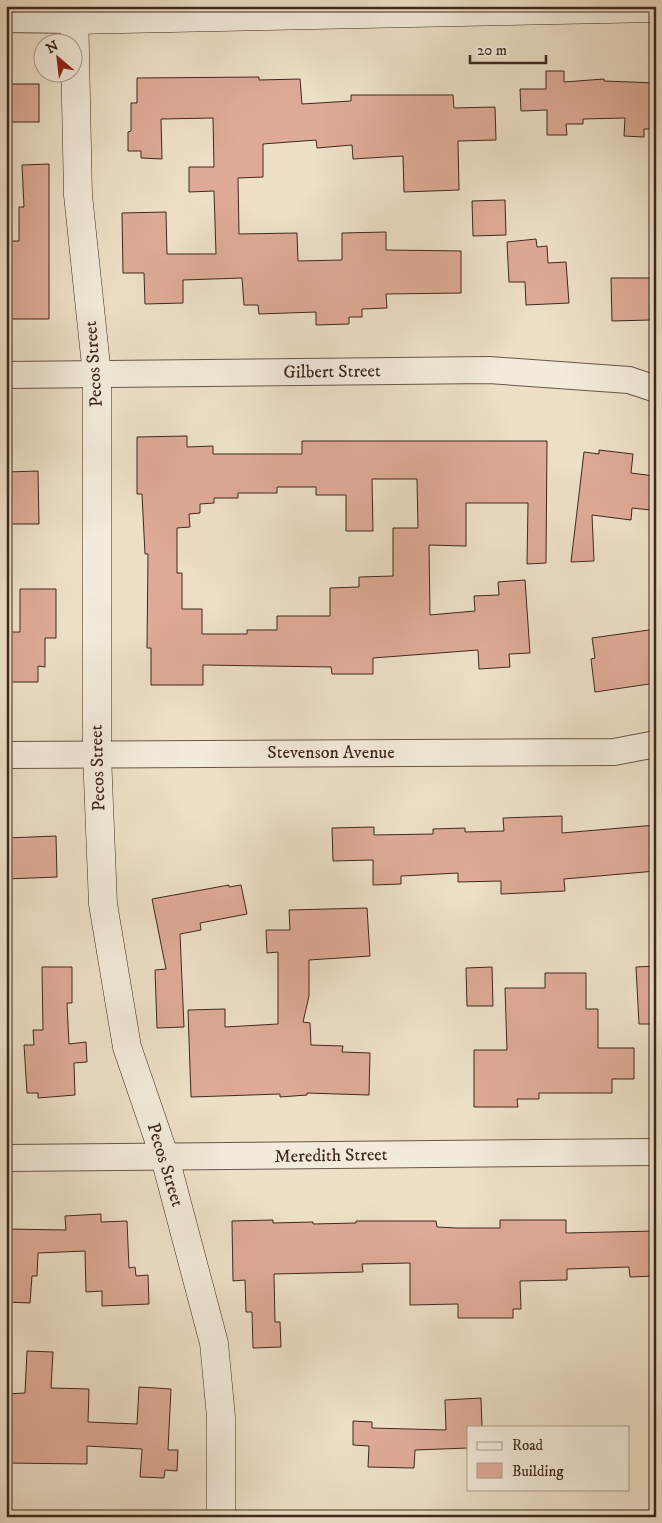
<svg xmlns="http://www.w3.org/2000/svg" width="662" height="1523" viewBox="0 0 662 1523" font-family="'IM FELL DW Pica',serif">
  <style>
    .building { fill: #dfab98; stroke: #3f281e; fill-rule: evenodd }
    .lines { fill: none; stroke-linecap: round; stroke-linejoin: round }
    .street-casing { stroke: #6a5648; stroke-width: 28 }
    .secondary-casing { stroke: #3f281e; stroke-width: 29 }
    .street { stroke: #f3ebdb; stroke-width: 26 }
    .secondary { stroke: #f3ebdb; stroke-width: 28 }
    .labels { text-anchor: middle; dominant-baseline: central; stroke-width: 4; stroke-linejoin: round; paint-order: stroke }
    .street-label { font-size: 18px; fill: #3f281e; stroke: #f3ebdb }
  </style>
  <rect width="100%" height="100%" fill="#ede0c7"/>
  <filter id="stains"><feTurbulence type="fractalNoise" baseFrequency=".004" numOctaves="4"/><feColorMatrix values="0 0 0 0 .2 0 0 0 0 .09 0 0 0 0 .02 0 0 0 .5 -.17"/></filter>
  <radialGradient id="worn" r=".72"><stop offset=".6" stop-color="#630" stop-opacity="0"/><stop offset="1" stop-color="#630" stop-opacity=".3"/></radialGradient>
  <!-- building -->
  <g class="building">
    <path d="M546 71H564V82L604 79V81L656 83V129H644V137L624 136 625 118 583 119V124H566L567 135H547V110L521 111 520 89H546Z"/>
    <path d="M259 77V80L300 79 302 104 351 101V95H453L454 108 495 107 496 140 458 141 459 190 404 192 403 156 353 159 352 145 317 148 316 140 263 144V177L238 178 239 234 297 233 298 261 342 260V233L386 232V250L461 251V293L386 294 387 308 362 309V317H349V324L316 325V312L259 314 258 305H244L242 278 183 280V303L145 304 144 273H123L122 213 166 212 167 254H216L214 191 189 192V167H214L213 118 161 119 162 159 141 158V151H128V132L131 131V103H137V78Z"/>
    <rect x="6" y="84" width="33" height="38"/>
    <path d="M49 164V319H6V241H19V207H24L22 165Z"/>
    <path d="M505 200 506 235 473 236 472 201Z"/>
    <path d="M536 239 537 247 547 246 548 263 566 262 569 303 526 305 525 282H509L507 242Z"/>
    <path d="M611 278H656V305H650V320L612 321Z"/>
    <path d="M187 436V447L213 446V454H302V441H547L546 563 527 564 528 503H466V546L429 545 430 615 475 611 474 596 499 595 498 582 525 580 530 653 509 654 510 667 479 669 478 650 373 658V674H332L331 667 203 665V685H151V648H147L148 554H145L142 494H137V437ZM372 479H417L418 528H393V576L359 577V587L330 588V616H277V630H247V634H202V609H182V573H177V528L190 527 189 514 200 513V504L214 503V498H238V493H277V487H316V495H346V531H373Z"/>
    <path d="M599 450 633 454 631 473 655 476 651 510 632 508 631 520 592 515 594 561 571 562 584 452 599 454Z"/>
    <path d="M38 471 39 524H6V472Z"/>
    <path d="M20 589H56V638H45V667L38 666V682H6V632H20Z"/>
    <path d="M656 629V683L595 692 591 659 595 658 592 638Z"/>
    <path d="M562 816V833L656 825V871L564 879 565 891 501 894V881L458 882V873L401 876V884L373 885V860L333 861 332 828 374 827V835L433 834V829L465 828V832L504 831 503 818Z"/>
    <path d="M56 836 57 877 6 879V838Z"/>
    <path d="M229 885V887L241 885 247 914 200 923 201 930 180 934 184 1027 157 1028 155 970 166 969 152 899Z"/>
    <path d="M367 908 370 956 309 960V996L303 1022 310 1023 311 1045 343 1046 342 1052 370 1053 369 1095 307 1093V1095L280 1097V1094L191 1097 188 1010 225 1009V1027L278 1024V952L267 953 266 930H290L289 910Z"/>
    <path d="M656 966V1024H639L636 967Z"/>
    <path d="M42 967H72V1003H67L69 1044 86 1042 87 1062 74 1063 75 1095 38 1098V1093H27L24 1045H34L33 1030H43Z"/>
    <path d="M492 967 493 1006H467L466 968Z"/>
    <path d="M545 973H586V1009H598V1048H634V1079H612V1093H539V1099H517L518 1107H474V1050H507L505 988H545Z"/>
    <path d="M101 1214V1222L127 1221 129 1268 135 1267 136 1276 148 1275 149 1304 102 1306V1291L86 1292 85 1251 38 1253 37 1276H32L30 1303 6 1302V1229L66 1230 65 1216Z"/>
    <path d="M273 1220V1223L313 1222V1224L356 1223V1221H436L437 1227 457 1228H500V1220H566V1233L656 1231V1276L630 1277 629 1267 567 1269V1280L520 1281 521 1309H513V1318H458V1304L410 1305V1263L362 1264 363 1272 274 1274 275 1322H280L281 1347 253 1348 252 1312H246L245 1280 233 1281 232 1221Z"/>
    <path d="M27 1351 53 1352 51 1388 89 1389 88 1422 137 1424 139 1387 171 1389 168 1450H178L177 1471 165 1470 164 1478 140 1477 142 1449 87 1446V1464L6 1463V1394L25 1393Z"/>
    <path d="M481 1398 482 1427H468V1448L415 1450 414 1468 368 1467 369 1446 353 1445V1421L372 1422V1428L446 1430 445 1400Z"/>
  </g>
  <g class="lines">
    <defs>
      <g id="street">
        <path d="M6 19 74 20"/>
        <path d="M6 375 489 370 629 380 656 389"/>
        <path d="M6 755 614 752 656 744"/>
        <path d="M6 1158 656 1152"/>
      </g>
      <g id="secondary">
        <path d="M74 6 78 195 97 375V754L103 904 127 1047 165 1158 214 1343 221 1417V1517"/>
        <path d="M74 20 656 8"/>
      </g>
    </defs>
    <!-- street casing -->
    <use href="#street" class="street-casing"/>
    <!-- secondary casing -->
    <use href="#secondary" class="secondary-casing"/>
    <!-- street -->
    <use href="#street" class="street"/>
    <!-- secondary -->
    <use href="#secondary" class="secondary"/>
  </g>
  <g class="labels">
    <!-- street labels -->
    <g class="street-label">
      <text transform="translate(94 364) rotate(-94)">Pecos Street</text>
      <text transform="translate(332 372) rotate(-1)">Gilbert Street</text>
      <text x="331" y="753">Stevenson Avenue</text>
      <text transform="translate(98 768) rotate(-92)">Pecos Street</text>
      <text transform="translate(331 1156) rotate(-1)">Meredith Street</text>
      <text transform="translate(165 1165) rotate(73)">Pecos Street</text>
    </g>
  </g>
  <!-- margin -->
  <rect width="662" height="1523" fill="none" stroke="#ede0c7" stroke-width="25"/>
  <rect x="8" y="8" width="647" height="1508" fill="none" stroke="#3f281e" stroke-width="2.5"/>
  <rect x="12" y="12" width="637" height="1498" fill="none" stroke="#3f281e"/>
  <!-- legend -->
  <rect x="467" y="1426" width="162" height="65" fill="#f3ebdb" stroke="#ab9d8f"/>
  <rect x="477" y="1442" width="25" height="8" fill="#f3ebdb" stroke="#ab9d8f"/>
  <text x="512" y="1450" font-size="15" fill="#3f281e">Road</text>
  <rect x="477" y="1463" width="25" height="15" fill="#dfab98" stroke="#ab9d8f"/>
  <text x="512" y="1476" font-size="15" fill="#3f281e">Building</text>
  <!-- north arrow -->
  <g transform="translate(58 58) rotate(332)"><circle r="24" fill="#f3ebdb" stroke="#ab9d8f"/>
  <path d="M0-4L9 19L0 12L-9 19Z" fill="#8f2418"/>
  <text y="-8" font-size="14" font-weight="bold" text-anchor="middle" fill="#3f281e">N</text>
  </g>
  <!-- scale -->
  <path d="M470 55v8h76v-8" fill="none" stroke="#3f281e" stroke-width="2.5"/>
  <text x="477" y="55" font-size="15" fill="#3f281e" stroke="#f3ebdb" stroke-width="4" paint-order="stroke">20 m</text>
  <rect width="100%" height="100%" filter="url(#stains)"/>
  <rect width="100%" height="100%" fill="url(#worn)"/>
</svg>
